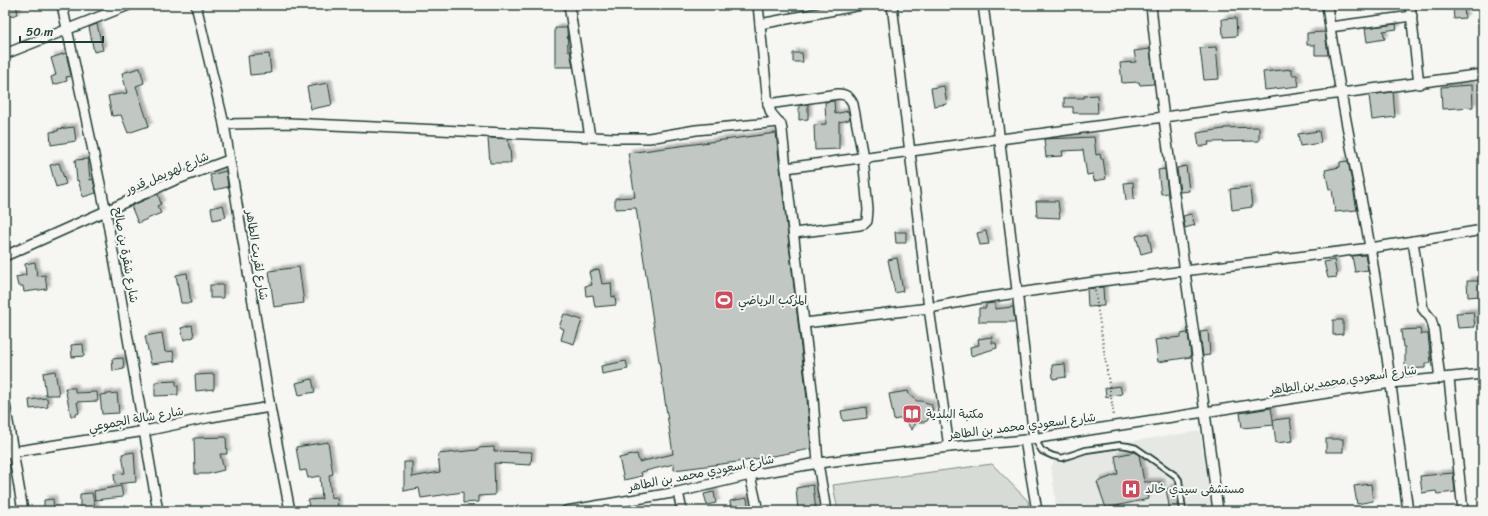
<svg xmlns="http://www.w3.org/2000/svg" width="1488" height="516" viewBox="0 0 1488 516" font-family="Sriracha,'Playpen Sans Arabic',sans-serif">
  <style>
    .built { fill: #e6e8e4 }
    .green { fill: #d6dbd6; stroke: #7a8c85 }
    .building { fill: #c1c8c3; stroke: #1f3d34; filter: url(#shadow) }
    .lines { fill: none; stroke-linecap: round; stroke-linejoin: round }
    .lane-casing { stroke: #1f3d34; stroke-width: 8 }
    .street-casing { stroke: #1f3d34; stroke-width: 12 }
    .path { stroke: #1f3d34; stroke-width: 2; stroke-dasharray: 1 3; stroke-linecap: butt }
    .lane { stroke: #f6f6f2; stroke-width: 4.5 }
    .street { stroke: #f6f6f2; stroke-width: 9 }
    .labels { text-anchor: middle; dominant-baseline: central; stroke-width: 4; stroke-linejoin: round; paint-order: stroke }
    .street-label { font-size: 12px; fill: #1f3d34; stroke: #f6f6f2 }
    .poi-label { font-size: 12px; fill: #1f3d34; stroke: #f6f6f2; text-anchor: start }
  </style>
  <defs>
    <filter id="shadow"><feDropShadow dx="3.5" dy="-3.5" stdDeviation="1" flood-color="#0004"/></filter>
  </defs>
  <rect width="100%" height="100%" fill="#f6f6f2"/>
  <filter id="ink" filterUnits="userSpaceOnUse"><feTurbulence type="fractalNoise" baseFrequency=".025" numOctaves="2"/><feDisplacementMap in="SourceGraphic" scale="8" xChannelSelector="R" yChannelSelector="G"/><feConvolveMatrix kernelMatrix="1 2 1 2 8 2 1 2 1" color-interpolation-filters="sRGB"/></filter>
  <g filter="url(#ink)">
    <!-- built -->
    <path class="built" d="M1200 431 1212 511H1057L1051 467 1060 452Z"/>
    <!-- green -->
    <path class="green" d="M992 464 1028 501 1030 511H838L833 485Z"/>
    <!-- building -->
    <g class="building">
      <path d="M5 5H16L18 14 8 17Z"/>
      <path d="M1464 7 1465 18 1454 19 1453 8Z"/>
      <path d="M1236 18 1237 36 1223 37 1222 19Z"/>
      <path d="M97 24 103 50 94 52 89 27Z"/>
      <path d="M1396 24 1397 29 1383 31 1385 39 1367 42 1365 28Z"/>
      <path d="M555 28H567L568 51H570L573 67H555Z"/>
      <path d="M1325 32 1328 55H1315V45H1307V33Z"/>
      <path d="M1216 47 1219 79 1204 80 1200 48Z"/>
      <path d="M1150 49 1154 84 1140 85 1139 82 1122 83 1120 63 1136 62 1134 51Z"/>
      <path d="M66 53 71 76 66 77 67 81 53 85 51 77 56 75 51 58Z"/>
      <path d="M793 53H802L803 62H793Z"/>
      <path d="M269 54 271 73 250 75 248 56Z"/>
      <path d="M140 68 144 83 136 86 149 126 128 133 121 115 112 116 108 96 127 93 122 73Z"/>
      <path d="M1292 69V75H1297L1299 86 1265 90 1263 72Z"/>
      <path d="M328 83 332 105 311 109 307 87Z"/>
      <path d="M1472 85 1473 107 1442 109 1441 87Z"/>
      <path d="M944 86 947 104 934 106 931 88Z"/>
      <path d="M1393 92 1395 117 1372 120 1369 95Z"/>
      <path d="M1097 95 1098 113H1073V107H1064V98H1084V96Z"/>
      <path d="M834 101 835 114 848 111 850 118 849 120 839 122V149L815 150 814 125 826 124 825 102Z"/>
      <path d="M808 104V119L799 120V106Z"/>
      <path d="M74 127 76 141 51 145 50 132 58 131V129Z"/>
      <path d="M1259 127V141L1208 142 1209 145 1199 147 1197 133 1224 129V128Z"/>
      <path d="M1319 131 1321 143 1300 146 1298 134Z"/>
      <path d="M776 133 807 399 811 449 745 461 674 470V464L641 472 642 476 624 480 619 458 637 454 639 462 673 454 636 208 615 209V198L635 197 628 153Z"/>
      <path d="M1094 137 1096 155 1100 154 1101 159H1103L1106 179 1094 181 1093 174 1087 175 1083 150 1062 151 1063 156 1046 157 1044 139Z"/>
      <path d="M490 138 508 139 509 147H510L511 163H490L488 139Z"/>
      <path d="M88 159 90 180 93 179 96 193 83 197 78 180 77 181 75 160Z"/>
      <path d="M1348 161 1357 210 1335 212 1332 189H1329L1325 170 1340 167V162Z"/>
      <path d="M59 163 66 184 56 187 50 165Z"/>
      <path d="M1186 166 1189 191 1180 192 1177 168Z"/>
      <path d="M1165 169 1168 193 1161 194 1158 170Z"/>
      <path d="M226 171 228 187 214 190 210 175Z"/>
      <path d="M1133 182 1134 199 1126 200 1124 183Z"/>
      <path d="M1250 187 1252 207 1232 210 1230 189Z"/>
      <path d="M158 194 161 204 157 206 161 213 138 223 131 206Z"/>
      <path d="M1036 201H1058L1060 218 1037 217Z"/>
      <path d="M223 205 226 217 213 220 211 208Z"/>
      <path d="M1191 214 1195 225 1185 228 1183 216Z"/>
      <path d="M986 231 989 244 980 245 977 233Z"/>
      <path d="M895 232H906V243H896Z"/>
      <path d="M1148 233 1152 251 1141 254 1136 236Z"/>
      <path d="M1365 255 1368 270 1355 272 1352 256Z"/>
      <path d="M897 258 903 291 895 293 888 260Z"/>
      <path d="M1334 260 1337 277 1328 278 1324 262Z"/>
      <path d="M35 262 37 276 45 275 47 289 24 292 23 286H18L16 277 26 275 25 264Z"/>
      <path d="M299 267 304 303 274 307 269 271Z"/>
      <path d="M599 269 602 284 611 283 612 297 615 296 616 305 595 307 593 295 586 296 585 286 592 285 589 272Z"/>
      <path d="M187 273 191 303H181L176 275Z"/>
      <path d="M1467 281H1480V296L1468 297Z"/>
      <rect x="210" y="285" width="13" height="13"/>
      <path d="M1103 287 1104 306 1088 307 1087 289Z"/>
      <path d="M995 303V309L1013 307 1015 322H979V308H986V304Z"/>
      <path d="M1473 312 1475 327 1458 328 1456 313Z"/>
      <path d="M564 314 582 320 574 344 561 340 564 329 559 327Z"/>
      <path d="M1333 320H1343V334L1333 335Z"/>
      <path d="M192 325 194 337 184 340 181 328Z"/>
      <path d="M1420 329 1421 334H1428L1431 363H1425V368L1405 369V347H1403L1401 330Z"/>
      <path d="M1208 331 1210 355 1203 356 1200 332Z"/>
      <path d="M162 333 165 352 173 351 175 361 151 364 145 336Z"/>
      <path d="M1188 333 1191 357 1158 362 1155 340 1181 337V334Z"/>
      <path d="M992 337V343H996L997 348 971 356 970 347 979 345 978 339Z"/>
      <path d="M83 344 84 356 72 357 71 345Z"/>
      <path d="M123 358 124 369 113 371 112 359Z"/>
      <path d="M626 361 628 369 602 374 601 366Z"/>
      <path d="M1065 364 1066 377 1053 379 1052 365Z"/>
      <path d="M55 371 59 395H46L43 373Z"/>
      <path d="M214 374V389L196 391 195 375Z"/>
      <path d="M312 379 315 392 299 395 296 383Z"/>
      <path d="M176 381V386H178V395L155 396V382Z"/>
      <path d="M1120 386 1122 394 1106 397 1105 388Z"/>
      <path d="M65 388H75V393L97 392 98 401 77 402 79 413 76 414V416H71Z"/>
      <path d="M908 391 909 395 917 401H921L931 404 933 410 927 421 924 422H916L912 430 903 418 894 420 889 394Z"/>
      <path d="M117 393 119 413 102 414 100 395Z"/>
      <path d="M47 398 48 407 30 409 29 400Z"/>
      <path d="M866 407 867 418 843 421 841 411Z"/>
      <path d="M1271 408 1274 425 1242 428 1240 413Z"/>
      <path d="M1290 418 1293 441 1276 443 1273 420Z"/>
      <path d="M226 437 227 454H220L224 470 208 474H195L194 438Z"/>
      <rect x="1326" y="439" width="17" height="13"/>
      <path d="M328 442 333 474 329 475 331 498 337 497 338 511H309L308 500 322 499 320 476 308 478 306 470 300 471 296 447Z"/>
      <path d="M494 447V451L532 452 531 465 494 463 495 495 478 496V502L463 503V492L421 498 419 488 404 491V462H412V477L440 472 438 454 478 450V448Z"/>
      <path d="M134 452 136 482 115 484 114 474 125 473 122 454Z"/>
      <path d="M1135 452 1139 455 1144 482H1161L1162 492H1146L1148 499 1106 508 1097 482 1118 474 1115 456Z"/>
      <path d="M1453 473 1455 492 1437 494 1436 491 1422 493 1420 476Z"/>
      <path d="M1371 484 1373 501 1357 504 1354 486Z"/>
      <path d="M813 485 816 511H798L796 488Z"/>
      <path d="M121 486 123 497 95 500 94 491Z"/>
      <path d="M1176 487 1179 511H1170L1166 489Z"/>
      <path d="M714 492 716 503 707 505 704 494Z"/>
      <path d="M92 493 96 511H80V494Z"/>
      <path d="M747 498 749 511H731L730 501Z"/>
      <path d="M53 499 54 511H44V500Z"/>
    </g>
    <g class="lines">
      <defs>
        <path id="lane" d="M1034 438 1042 451 1053 456 1062 458 1086 450 1120 445 1128 446 1136 448 1176 476 1179 480 1183 511"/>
        <g id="street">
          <path d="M62 5 106 212 158 511"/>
          <path d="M196 5 224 124 270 407 290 511"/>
          <path d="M569 5 590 137"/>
          <path d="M758 5 768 104 771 113 781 125 782 130 789 197 813 398 818 463 826 511"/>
          <path d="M892 5 929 308 949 447"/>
          <path d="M983 5 991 65 1034 438"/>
          <path d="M1151 5C1168 174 1197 342 1218 511"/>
          <path d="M1327 5C1337 86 1356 166 1370 247 1385 335 1396 423 1408 511"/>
          <path d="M1410 5 1419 84"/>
          <path d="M760 24 861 5"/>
          <path d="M1330 27 1412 16"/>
          <path d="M5 54 129 5"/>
          <path d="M768 104 838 94C846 94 850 97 853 104L863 157 868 210 867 221 864 224 860 225 794 233"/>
          <path d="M224 124 289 123 614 138H649L696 130 779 122"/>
          <path d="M786 168 1483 74"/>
          <path d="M1413 241 1423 309 1431 319 1434 330 1440 379"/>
          <path d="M5 256 175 180 229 160"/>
          <path d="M805 323 929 308 976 299 1094 282 1370 248 1483 230"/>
          <path d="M1449 379 1463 511"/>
          <path d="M5 404 23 511"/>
          <path d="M1025 440 1037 511"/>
          <path d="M5 453 145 431 211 417 270 407"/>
          <path d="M750 475 758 511"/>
          <path d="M678 492 682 511"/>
          <path d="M566 511 678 492 750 475 818 463 949 447 1025 440 1391 383 1483 374"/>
        </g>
      </defs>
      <!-- lane casing -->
      <use href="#lane" class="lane-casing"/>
      <!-- street casing -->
      <use href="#street" class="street-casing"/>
      <!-- path -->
      <path class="path" d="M1095 291 1114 417"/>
      <!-- lane -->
      <use href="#lane" class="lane"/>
      <!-- street -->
      <use href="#street" class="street"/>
    </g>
  </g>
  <!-- icons -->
  <defs>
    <symbol id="stadium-square" viewBox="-11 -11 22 22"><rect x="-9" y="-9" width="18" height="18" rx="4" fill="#d1495b" stroke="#f6f6f2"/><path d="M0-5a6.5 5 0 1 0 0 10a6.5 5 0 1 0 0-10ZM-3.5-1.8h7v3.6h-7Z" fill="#fff"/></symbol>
    <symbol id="library-square" viewBox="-11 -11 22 22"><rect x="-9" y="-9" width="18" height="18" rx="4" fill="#d1495b" stroke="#f6f6f2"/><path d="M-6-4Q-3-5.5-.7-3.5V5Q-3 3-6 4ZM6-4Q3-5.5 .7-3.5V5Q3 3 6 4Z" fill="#fff"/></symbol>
    <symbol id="hospital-square" viewBox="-11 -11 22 22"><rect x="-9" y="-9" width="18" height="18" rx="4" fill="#d1495b" stroke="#f6f6f2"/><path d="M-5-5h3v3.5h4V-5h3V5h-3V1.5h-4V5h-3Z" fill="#fff"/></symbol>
  </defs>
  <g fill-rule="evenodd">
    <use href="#stadium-square" x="713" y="289" width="22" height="22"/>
    <use href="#library-square" x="901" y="403" width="22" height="22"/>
    <use href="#hospital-square" x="1120" y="478" width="22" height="22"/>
  </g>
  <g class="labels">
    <!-- street labels -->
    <g class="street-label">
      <text transform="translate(167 173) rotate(-23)">شارع لهويمل قدور</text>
      <text transform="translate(126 255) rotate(80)">شارع شقرة بن صالح</text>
      <text transform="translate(257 255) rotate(81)">شارع لقريت الطاهر</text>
      <text transform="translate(1343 380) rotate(-8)">شارع اسعودي محمد بن الطاهر</text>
      <text transform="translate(136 419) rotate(-10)">شارع شالة الجموعي</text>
      <text transform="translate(1022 426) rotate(-7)">شارع اسعودي محمد بن الطاهر</text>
      <text transform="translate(701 473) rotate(-11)">شارع اسعودي محمد بن الطاهر</text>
    </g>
    <!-- poi labels -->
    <g class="poi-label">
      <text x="738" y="300">المركب الرياضي</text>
      <text x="926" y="414">مكتبة البلدية</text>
      <text x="1145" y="489">مستشفى سيدي خالد</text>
    </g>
  </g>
  <!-- margin -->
  <rect width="1488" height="516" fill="none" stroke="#f6f6f2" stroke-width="20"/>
  <rect x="10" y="10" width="1468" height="496" fill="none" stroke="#1f3d34" stroke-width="1.5" filter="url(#ink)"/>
  <!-- scale -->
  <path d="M20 36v6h83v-6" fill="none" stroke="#1f3d34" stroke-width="2"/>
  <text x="26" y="36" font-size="12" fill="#1f3d34" stroke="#f6f6f2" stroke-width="3" paint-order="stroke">50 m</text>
</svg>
